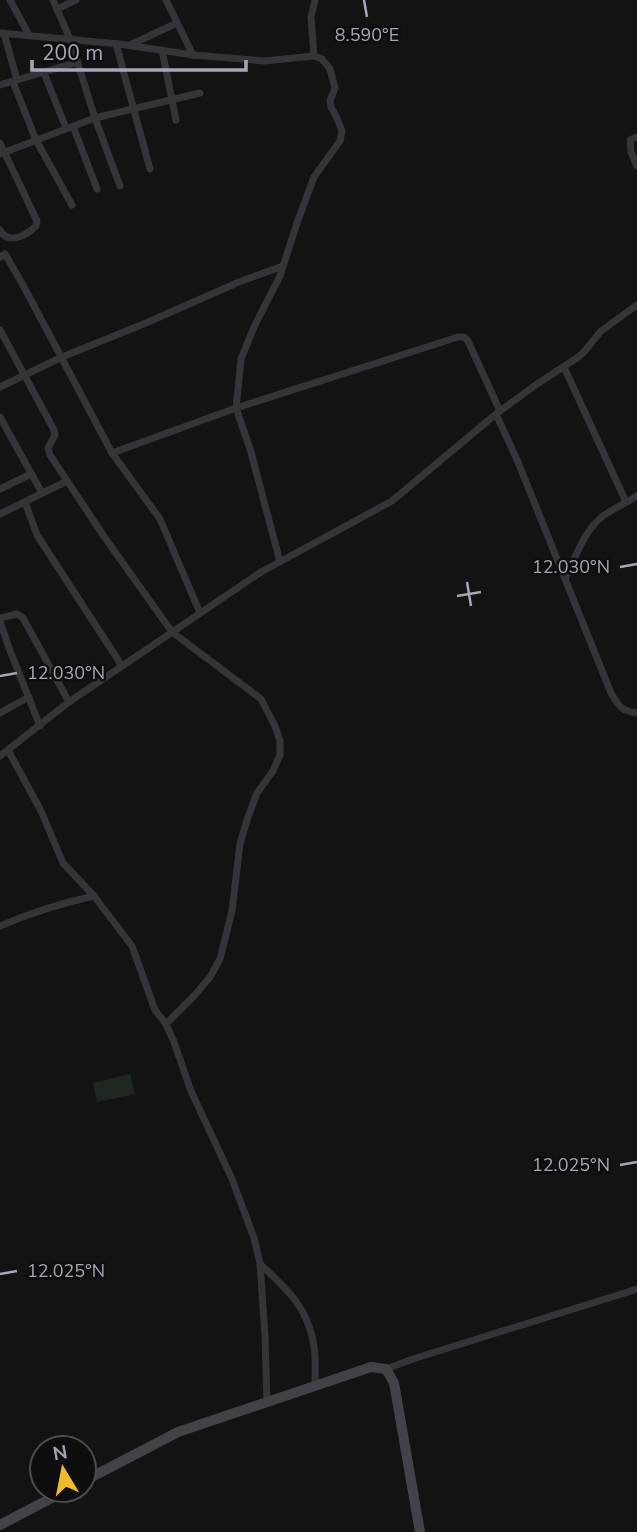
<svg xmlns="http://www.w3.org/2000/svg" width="637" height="1532" viewBox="0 0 637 1532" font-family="'Nunito Sans',sans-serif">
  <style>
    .green { fill: #1f2720 }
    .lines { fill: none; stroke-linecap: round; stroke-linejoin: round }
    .street { stroke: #343439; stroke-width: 7 }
    .secondary { stroke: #424349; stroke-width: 10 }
    .ticks { fill: none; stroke: #a4a8b5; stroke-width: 2.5 }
    .ticks-label { font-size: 18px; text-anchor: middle; fill: #a4a8b5; stroke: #0e0e0f; stroke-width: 5; stroke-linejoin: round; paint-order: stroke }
  </style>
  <rect width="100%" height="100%" fill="#131314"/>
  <!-- green -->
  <path class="green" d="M130 1074 135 1094 97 1102 93 1083Z"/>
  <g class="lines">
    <!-- street -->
    <g class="street">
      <path d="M10 0 29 35"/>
      <path d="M53 0 70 39 95 118 120 186"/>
      <path d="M166 0 193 55"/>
      <path d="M57 9 76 0"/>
      <path d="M0 33 119 44 193 55 264 61 314 56 322 59 330 69 335 88 330 101 331 107 337 118 342 131 340 141 314 177 297 223 280 276 254 327 241 359 239 380 236 408 251 452 280 562"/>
      <path d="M4 33 17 80"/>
      <path d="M116 44 150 169"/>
      <path d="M130 45 177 23"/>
      <path d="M162 50 176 120"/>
      <path d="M314 56 311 17 315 0"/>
      <path d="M44 73 66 128"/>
      <path d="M13 82 36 140 72 205"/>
      <path d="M0 85 78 62"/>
      <path d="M73 126 97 189"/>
      <path d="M637 137 630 140 631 152 637 166"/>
      <path d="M0 143 37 221 36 226C26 236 8 245 0 230"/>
      <path d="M0 154 95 118 200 93"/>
      <path d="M0 257 5 254 23 285 112 453 160 519 200 613"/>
      <path d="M0 330 54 430 55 435 48 448 50 455 103 535 172 632 261 699 275 726 280 741V755L273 771 257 793 247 820 240 844 232 911 220 959 210 977 195 995 166 1024"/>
      <path d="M564 367 626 502"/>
      <path d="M0 387 62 357 146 323 239 282 283 266"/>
      <path d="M496 414 518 462 611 693C619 706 621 711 637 713"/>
      <path d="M0 417 42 493"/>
      <path d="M112 453 236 408 458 337H464L468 341 500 411"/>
      <path d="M0 489 31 474"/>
      <path d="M25 502 37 535 122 666"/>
      <path d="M0 514 67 481"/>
      <path d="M565 579C575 559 584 530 603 516 613 509 626 503 637 496"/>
      <path d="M0 618 17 614 23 618 69 702"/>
      <path d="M0 621 9 648 40 726"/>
      <path d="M0 713 29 697"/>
      <path d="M8 750 41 811 63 863 94 896 132 946 155 1010 166 1024 174 1042 191 1091 232 1179 254 1238 260 1263 265 1336 267 1401"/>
      <path d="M0 756 69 702 261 572 392 501 496 414 537 384 577 358 583 353 601 331 637 305"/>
      <path d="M0 926C30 913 62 903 94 896"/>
      <path d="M260 1264C287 1289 308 1307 314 1346 316 1358 315 1372 315 1385"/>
      <path d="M386 1369 413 1359 637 1289"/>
    </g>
    <!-- secondary -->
    <g class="secondary">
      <path d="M84 1481 178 1432 371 1367 386 1369 394 1383 420 1532"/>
      <path d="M0 1525 67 1490"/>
    </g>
  </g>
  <!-- ticks -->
  <path class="ticks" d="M364 0 367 17M620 567 637 564M467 582 471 606M457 596 481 592M0 676 17 673M620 1165 637 1162M0 1274 17 1271"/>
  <g class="ticks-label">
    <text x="367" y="41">8.590°E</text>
    <text x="571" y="573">12.030°N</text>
    <text x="66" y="679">12.030°N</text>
    <text x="571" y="1171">12.025°N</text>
    <text x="66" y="1277">12.025°N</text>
  </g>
  <!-- north arrow -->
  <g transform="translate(63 1469) rotate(350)"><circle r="33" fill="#0e0e0f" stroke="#4a4c51" stroke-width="2"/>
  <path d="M0-5L12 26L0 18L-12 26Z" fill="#f3b92c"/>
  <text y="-10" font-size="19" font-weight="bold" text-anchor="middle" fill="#a4a8b5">N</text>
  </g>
  <!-- scale -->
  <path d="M32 60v10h214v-10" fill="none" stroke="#a4a8b5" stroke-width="3.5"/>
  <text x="42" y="60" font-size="21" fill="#a4a8b5" stroke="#0e0e0f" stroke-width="5" paint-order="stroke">200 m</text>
</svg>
